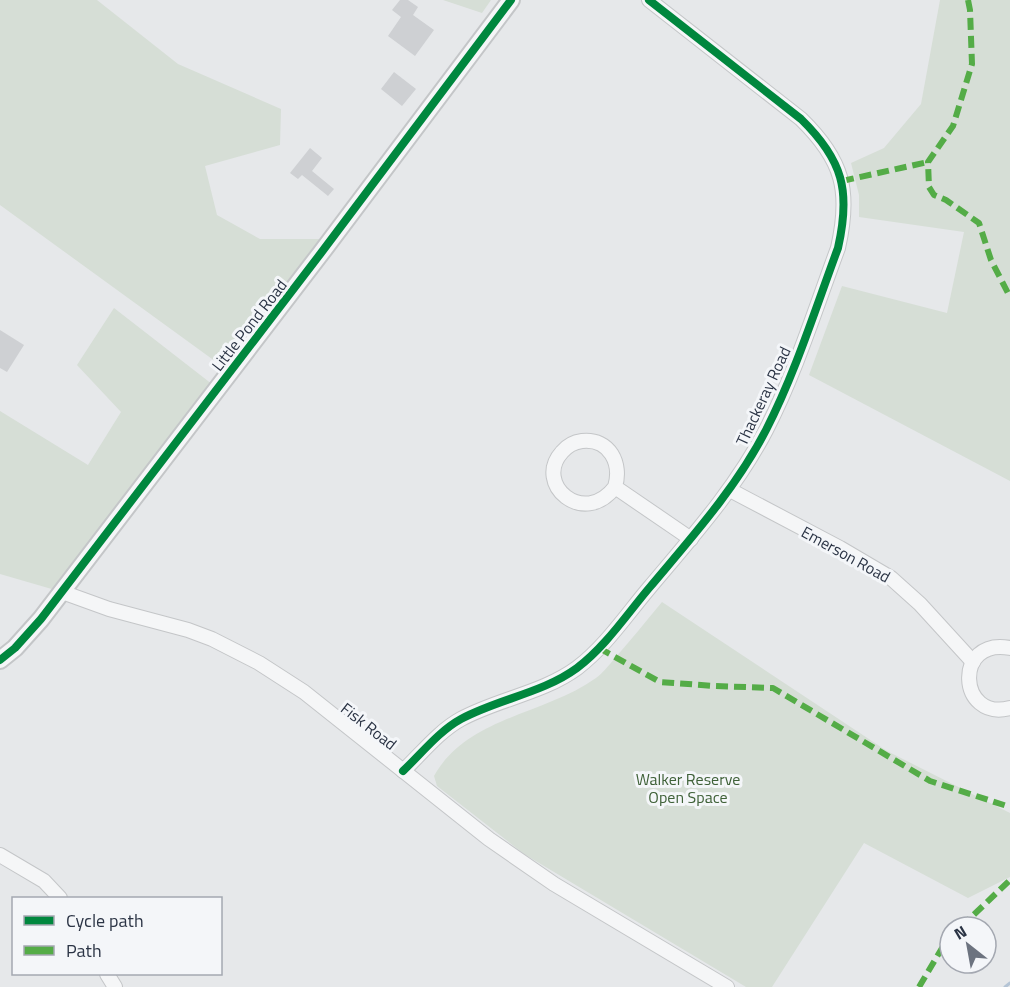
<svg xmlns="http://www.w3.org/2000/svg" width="1010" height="987" viewBox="0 0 1010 987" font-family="'Titillium Web',sans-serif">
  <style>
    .green { fill: #d6ded6 }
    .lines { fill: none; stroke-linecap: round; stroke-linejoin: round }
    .stream { stroke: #b4c4d5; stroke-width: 3 }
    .building { fill: #ced0d3 }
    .minor-casing { stroke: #c4c6c8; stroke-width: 16 }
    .tertiary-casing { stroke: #c4c6c8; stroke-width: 20 }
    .minor { stroke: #f5f6f7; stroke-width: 14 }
    .tertiary { stroke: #f5f6f7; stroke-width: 16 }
    .quiet { stroke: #54ac47; stroke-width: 6; stroke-dasharray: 12 6; stroke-linecap: butt }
    .cycleway-casing { stroke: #f4f6f9; stroke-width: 11 }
    .cycleway { stroke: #00873e; stroke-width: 8 }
    .labels { text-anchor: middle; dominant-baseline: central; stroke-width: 6; stroke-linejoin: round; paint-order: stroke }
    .street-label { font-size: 16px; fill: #2b3445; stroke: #f4f6f9 }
    .park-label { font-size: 16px; fill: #3f6138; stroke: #f4f6f9 }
  </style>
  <rect width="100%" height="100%" fill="#e6e8ea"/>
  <!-- green -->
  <g class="green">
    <path d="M0 0H97L178 64 281 109 280 145 205 166 217 215 260 239H331L230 372 0 205Z"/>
    <path d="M443 0H491L482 13Z"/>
    <path d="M940 0H1010V481L809 375 842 286 947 313 964 232 859 217V195L851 163 884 148 921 104Z"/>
    <path d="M114 308 217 388 62 592 0 574V411L88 465 121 412 77 365Z"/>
    <path d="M662 602 887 751 1010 813V877L968 898 864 843 772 987H746L524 854 437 786 434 776C467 717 544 715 596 678 603 673 609 665 615 658 631 640 646 621 662 602Z"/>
  </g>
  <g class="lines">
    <!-- stream -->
    <path class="stream" d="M1005 987 1010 983"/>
  </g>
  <!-- building -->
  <g class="building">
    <path d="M400 0H408L418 7 413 15 434 30 415 56 388 36 401 17 392 10Z"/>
    <path d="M394 72 416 89 402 106 381 89Z"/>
    <path d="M310 148 322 158 312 171 334 189 328 196 302 175 298 179 290 173Z"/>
    <path d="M0 330 24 345 7 372 0 368Z"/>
  </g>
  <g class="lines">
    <defs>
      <g id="minor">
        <path d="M615 487C584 528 533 484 562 452 567 446 574 442 582 441 610 438 622 464 615 487L691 539"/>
        <path d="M730 490 840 548 891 578 920 604 973 662"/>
        <path d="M62 592 109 609 188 630 212 639 259 663 304 692 489 839 554 884 727 987"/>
        <path d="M1010 648C953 637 958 722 1010 708"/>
        <path d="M403 771C421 754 439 731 461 719 498 699 543 693 577 668 606 646 627 614 650 587 692 537 736 488 766 430 795 374 816 307 838 248 851 191 843 160 801 119L649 0"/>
        <path d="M0 855 44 881 60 898"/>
        <path d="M107 974 115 987"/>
      </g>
      <path id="tertiary" d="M0 660 15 648 41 619 321 253 511 0"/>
    </defs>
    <!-- minor casing -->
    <use href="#minor" class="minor-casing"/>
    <!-- tertiary casing -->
    <use href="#tertiary" class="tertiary-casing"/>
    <!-- minor -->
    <use href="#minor" class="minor"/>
    <!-- tertiary -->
    <use href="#tertiary" class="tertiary"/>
    <!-- quiet -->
    <g class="quiet">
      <path d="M968 0 970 10 972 64 953 126 928 162 929 187 934 195 946 200 979 223 991 260 1010 297"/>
      <path d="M842 181 928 162"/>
      <path d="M599 648 660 682 715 686 773 688 930 781 1010 807"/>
      <path d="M961 927 1010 880"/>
      <path d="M919 987 945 943 950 938"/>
    </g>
    <defs>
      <g id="cycleway">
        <path d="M0 660 15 648 41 619 321 253 511 0"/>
        <path d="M403 771C421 754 439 731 461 719 498 699 543 693 577 668 606 646 627 614 650 587 692 537 736 488 766 430 795 374 816 307 838 248 851 191 843 160 801 119L649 0"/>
      </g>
    </defs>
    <!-- cycleway casing -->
    <use href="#cycleway" class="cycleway-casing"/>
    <!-- cycleway -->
    <use href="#cycleway" class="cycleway"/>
  </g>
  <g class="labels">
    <!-- street labels -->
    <g class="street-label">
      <text transform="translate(249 325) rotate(-52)">Little Pond Road</text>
      <text transform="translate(763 396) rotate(-65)">Thackeray Road</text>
      <text transform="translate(846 554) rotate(29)">Emerson Road</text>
      <text transform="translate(369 726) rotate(38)">Fisk Road</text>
    </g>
    <!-- park labels -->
    <g class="park-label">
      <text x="688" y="779">Walker Reserve<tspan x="688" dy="18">Open Space</tspan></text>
    </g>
  </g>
  <!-- legend -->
  <rect x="12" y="897" width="210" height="78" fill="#f4f6f9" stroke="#a4a8b1" stroke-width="1.5"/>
  <rect x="24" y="916" width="30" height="9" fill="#00873e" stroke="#a4a8b1" stroke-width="1.5"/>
  <text x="66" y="927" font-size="18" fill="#2b3445">Cycle path</text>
  <rect x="24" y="946" width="30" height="9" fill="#54ac47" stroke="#a4a8b1" stroke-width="1.5"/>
  <text x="66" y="957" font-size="18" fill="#2b3445">Path</text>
  <!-- north arrow -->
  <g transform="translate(968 945) rotate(329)"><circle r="28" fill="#f4f6f9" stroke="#a4a8b1" stroke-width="1.5"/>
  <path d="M0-4.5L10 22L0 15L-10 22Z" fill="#6c737f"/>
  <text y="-9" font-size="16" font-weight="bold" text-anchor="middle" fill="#2b3445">N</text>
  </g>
</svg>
